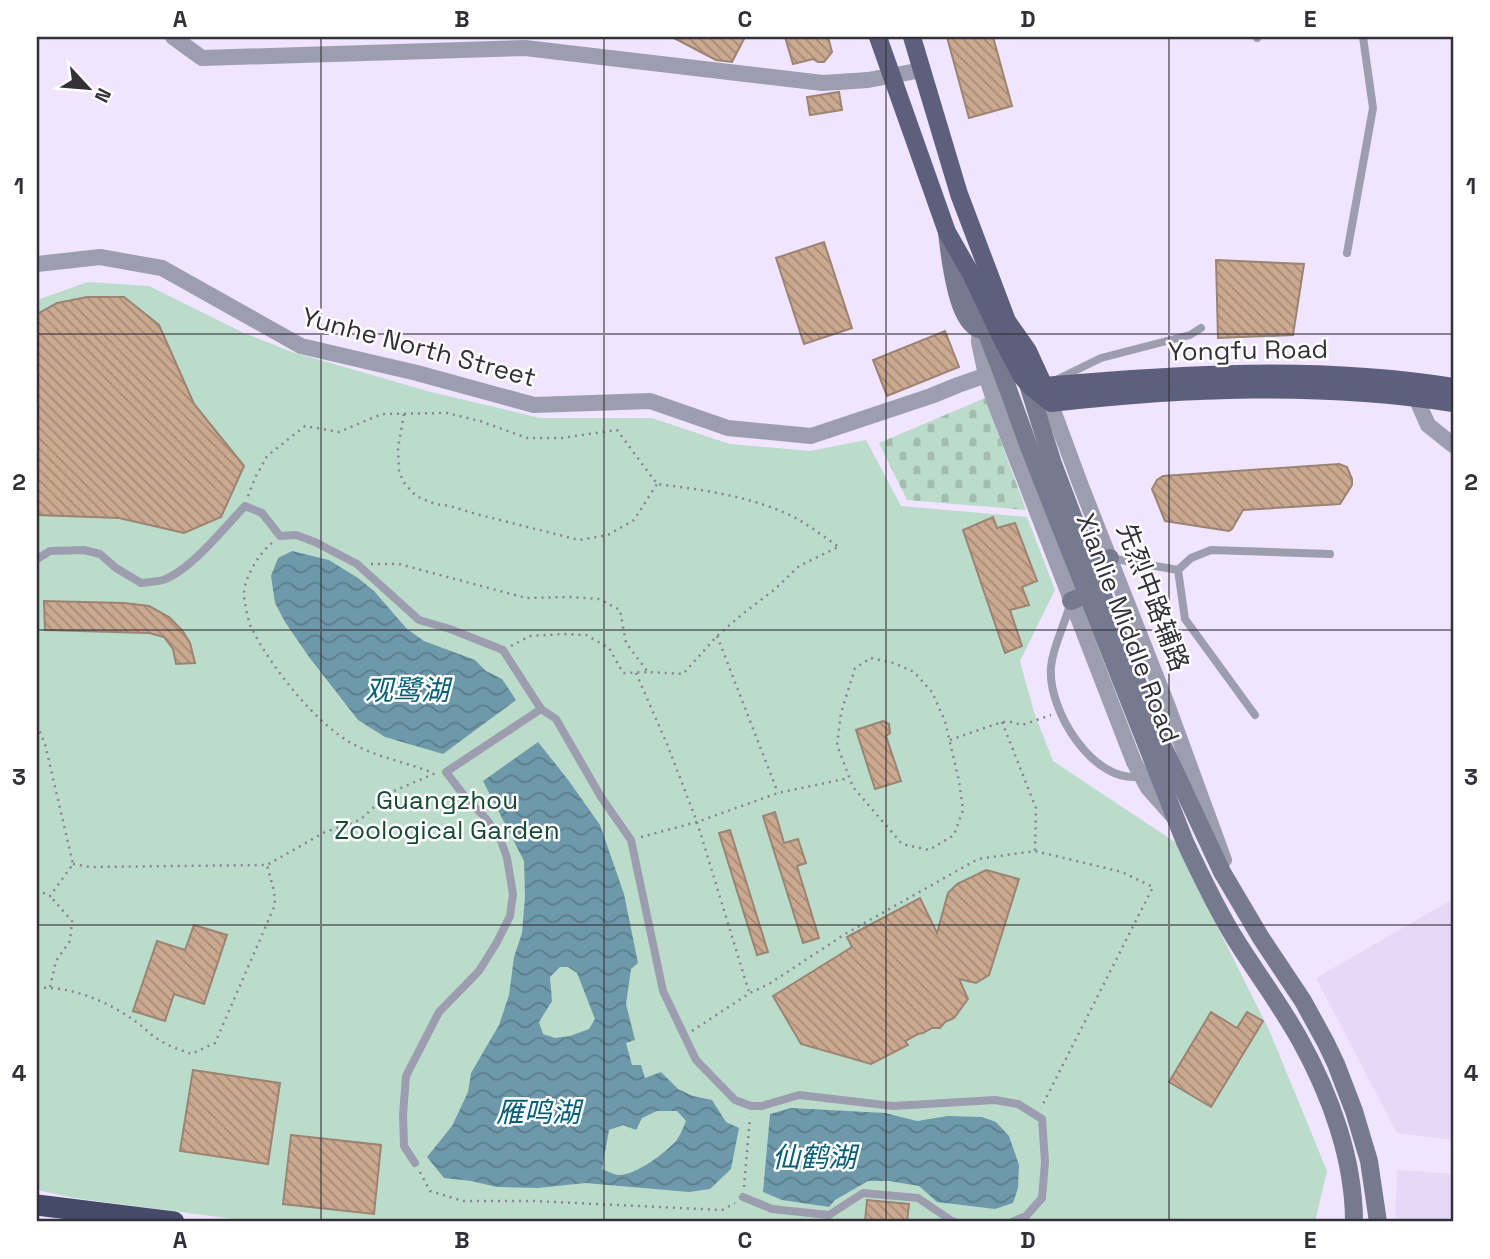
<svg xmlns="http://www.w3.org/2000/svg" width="1490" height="1259" viewBox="0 0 1490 1259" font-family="'Space Grotesk','Noto Sans SC',sans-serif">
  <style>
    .built { fill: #e7d8f8 }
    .cemetery { fill: url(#cemetery-stones) }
    .green { fill: #bcdccb }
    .water { fill: url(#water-waves); fill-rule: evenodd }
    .building { fill: url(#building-back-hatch); stroke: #9b8473; stroke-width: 2 }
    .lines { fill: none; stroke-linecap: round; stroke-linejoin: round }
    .path { stroke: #898293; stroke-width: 2.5; stroke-dasharray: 2 5; stroke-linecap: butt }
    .lane { stroke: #9c9eaf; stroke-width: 8 }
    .street { stroke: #9c9eaf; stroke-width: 16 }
    .secondary { stroke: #767a91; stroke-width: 18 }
    .primary { stroke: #5c607c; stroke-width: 18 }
    .highway { stroke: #464a69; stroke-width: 21 }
    .grid { fill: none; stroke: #343039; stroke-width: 2; stroke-opacity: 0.55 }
    .labels { text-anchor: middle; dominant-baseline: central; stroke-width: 5; stroke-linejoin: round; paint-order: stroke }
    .street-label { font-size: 26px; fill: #343039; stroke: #fff }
    .park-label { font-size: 26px; fill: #174a35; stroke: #fff }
    .water-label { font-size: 28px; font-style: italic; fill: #076078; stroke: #fff }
    .neatline { fill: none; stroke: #343039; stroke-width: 2.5 }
    .grid-label { font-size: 23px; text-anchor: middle; font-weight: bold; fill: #343039 }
  </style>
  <defs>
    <pattern id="cemetery-stones" width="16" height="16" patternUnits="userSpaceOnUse" patternTransform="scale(1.75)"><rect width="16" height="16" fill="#bcdccb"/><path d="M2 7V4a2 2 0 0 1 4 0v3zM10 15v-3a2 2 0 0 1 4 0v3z" fill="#a2bdaf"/></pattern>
    <pattern id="water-waves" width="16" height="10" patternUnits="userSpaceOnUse" patternTransform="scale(1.75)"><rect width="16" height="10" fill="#6e99aa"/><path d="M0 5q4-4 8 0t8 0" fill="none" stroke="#5b7d8b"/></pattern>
    <pattern id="building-back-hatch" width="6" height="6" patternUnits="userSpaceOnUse" patternTransform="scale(1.75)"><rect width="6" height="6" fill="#cba990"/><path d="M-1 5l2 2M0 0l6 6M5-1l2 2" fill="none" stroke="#a68a77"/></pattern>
  </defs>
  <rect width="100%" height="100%" fill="#f0e4fe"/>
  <!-- built -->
  <g class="built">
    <path d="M1453 899V1140L1397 1133 1316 978Z"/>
    <path d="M1397 1170 1453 1174V1222H1395Z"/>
  </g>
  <!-- cemetery -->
  <path class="cemetery" d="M985 398 1026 510 907 500 879 443Z"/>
  <!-- green -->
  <path class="green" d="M88 282 149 286 244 333 292 352 431 392 540 418H652L730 444 810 451 866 440 901 506 1027 517 1055 590 1020 661 1034 712 1053 761 1175 842 1270 1032 1327 1171 1315 1222H256L74 1198 37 1190V300Z"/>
  <!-- water -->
  <g class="water">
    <path d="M292 551 329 560 358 578 374 591 407 629 424 641 475 660 486 671 502 679 516 700 443 754 385 737 358 720 309 657 285 622 275 603 271 576 278 558Z"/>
    <path d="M538 742 569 781 600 825 624 894 638 963 631 969 626 1004 635 1040 626 1043 632 1065H641L645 1078 661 1072 678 1089 693 1096 712 1100 726 1122 739 1128 731 1169 710 1189 689 1192 585 1183 538 1188 497 1187 471 1181 444 1178 427 1157 452 1126 468 1092 471 1073 499 1025 509 995 514 957 522 933 525 897 524 861 483 781ZM560 967H568L577 973 595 1019 589 1029 570 1036 555 1038 543 1034 539 1022 552 1001 550 977ZM657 1111H677L686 1121C683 1128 680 1136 676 1141 665 1153 635 1176 618 1175 613 1174 606 1171 602 1169L609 1130 623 1125 636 1130 642 1118Z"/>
    <path d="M791 1108 885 1113 917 1121 948 1116 982 1117 996 1122 1009 1136 1019 1165 1018 1188 1013 1203 995 1209 937 1202 919 1186 889 1181H868L835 1200 829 1207 782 1200 763 1192 770 1114Z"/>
  </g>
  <!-- building -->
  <g class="building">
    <path d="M672 37H745L732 62 716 60Z"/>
    <path d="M785 37H828L832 52 824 62H818L813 59 793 64Z"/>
    <path d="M947 37H993L1012 106 969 118Z"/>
    <path d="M839 92 842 110 810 115 807 97Z"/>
    <path d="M824 242 852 328 804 344 776 258Z"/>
    <path d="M1216 260 1304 264 1293 335 1218 338Z"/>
    <path d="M87 297H124L159 325 194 404 244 466 221 517 184 533 119 518 37 515V314L57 303Z"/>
    <path d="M945 331 959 367 887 396 873 360Z"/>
    <path d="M1339 464 1347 467 1352 479V485L1340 504 1243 510 1232 529 1229 531 1165 521 1152 489 1157 480 1163 476Z"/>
    <path d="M993 517 997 528 1015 523 1037 581 1022 587 1029 605 1010 610 1022 646 1005 653 963 530Z"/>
    <path d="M44 601 124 603 149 606 169 617 182 630 190 643 195 663 176 664 173 649 164 637 149 633 45 630Z"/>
    <path d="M883 721 889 724 890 733 886 736 901 781 875 789 856 730Z"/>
    <path d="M775 812 784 843 798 839 806 863 797 866 819 938 803 943 763 816Z"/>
    <path d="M730 830 768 952 757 955 719 833Z"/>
    <path d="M986 870 1019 879 989 975 976 983 959 979 968 999 954 1018 945 1022 940 1028H932L923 1033 918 1034 905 1041 908 1045 871 1064 801 1044 773 996 852 947 847 937 920 898 937 933 948 893 957 884Z"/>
    <path d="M194 925 227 935 204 1004 174 994 165 1021 133 1011 157 941 185 950Z"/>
    <path d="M1211 1012 1237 1028 1247 1012 1263 1021 1211 1107 1169 1082Z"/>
    <path d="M193 1070 280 1083 268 1164 180 1151Z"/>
    <path d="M291 1135 381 1145 374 1214 283 1204Z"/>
    <path d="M867 1200 909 1204 907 1222H865Z"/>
  </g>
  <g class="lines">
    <!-- path -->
    <g class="path">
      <path d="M404 414 398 448 399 472 405 484 416 496 435 504 450 506 476 514 579 540 608 535 634 520 657 484"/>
      <path d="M248 496 255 478 267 456 305 426 339 432 382 414 447 413 480 421 527 438H562L617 430 657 484C704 490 751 496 794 517 809 525 824 537 839 547"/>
      <path d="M272 543C260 552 244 578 244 593 244 601 248 622 252 629 271 667 316 724 353 744 379 758 406 762 433 773"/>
      <path d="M371 564H399L526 598 570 597 599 599 620 610 626 643 648 672 683 674 717 636 740 616 774 590 799 566 838 547"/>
      <path d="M717 636 778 793"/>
      <path d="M511 646 530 636 563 634 586 635 609 648 623 673 648 672"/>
      <path d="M871 658 894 663 914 672 932 692 945 721 959 781 963 810 954 835 929 850 902 844 853 787 837 745 841 713 855 668Z"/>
      <path d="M636 673 667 744 697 822 749 992"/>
      <path d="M1002 722 1036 808 1035 851"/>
      <path d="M37 725 45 744 73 864 50 896 37 890"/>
      <path d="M950 740 1002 722H1012L1022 725 1051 715"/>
      <path d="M641 837 697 822 778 793 849 778"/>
      <path d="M73 864 90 867 267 865 325 832 360 820 389 793 436 773"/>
      <path d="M50 987 56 961 70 941 72 921 50 896"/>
      <path d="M37 988C71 986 107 1001 135 1021 144 1027 151 1036 161 1041 170 1047 182 1050 191 1054L215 1043 275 905 274 891 267 865"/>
      <path d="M692 1031 750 993 769 984 845 934 978 859 1035 851 1122 872 1153 887 1041 1108"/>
      <path d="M420 1172 430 1191 463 1201H534L722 1210 735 1203"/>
      <path d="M744 1187 750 1117"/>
    </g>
    <!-- lane -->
    <g class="lane">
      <path d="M1257 38V37"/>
      <path d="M1347 253 1373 108 1363 37"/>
      <path d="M1056 380 1101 358 1190 335 1201 328"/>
      <path d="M1110 558 1178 570"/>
      <path d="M37 559 50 551 84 550 100 554 116 568 141 583C148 582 156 582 163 580 191 570 224 528 245 506L262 513 280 536 296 535 315 542 357 564 419 620 450 629 503 650 541 709 556 719 601 797 631 840 663 991 696 1060 735 1100 751 1106H762L799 1095 893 1106 995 1100 1018 1104 1042 1119 1045 1162 1042 1198 1026 1216 1012 1222"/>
      <path d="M1070 604C1065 625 1053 645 1051 667 1047 709 1094 787 1143 776"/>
      <path d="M1255 715 1185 619 1178 570 1191 558 1211 550 1330 554"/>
      <path d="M415 1163 404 1146 403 1115 406 1076 439 1012 479 971 497 942 510 916 513 894 507 858 499 835 482 814 469 802 446 772 541 709"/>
      <path d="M743 1197 772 1209 829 1215 863 1193 918 1198 952 1221 955 1222"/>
    </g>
    <!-- street -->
    <g class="street">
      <path d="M173 37 202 58 525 48 823 83 868 80 922 70"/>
      <path d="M37 264 100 257 162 268 301 346 417 373 534 405 650 401 728 428 811 436 931 396 958 385 1001 370"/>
      <path d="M980 318 979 342 986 375 995 403 1134 762 1148 788 1172 815"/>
      <path d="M1047 394 1081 486 1168 707 1224 860"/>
      <path d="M1416 398 1428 425 1453 445"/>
    </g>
    <!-- secondary -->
    <g class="secondary">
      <path d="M947 233C951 261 958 362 1007 321"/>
      <path d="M965 277 1001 370 1029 447 1185 842C1200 874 1215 906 1234 937 1255 971 1280 1004 1300 1040 1330 1094 1354 1159 1354 1222"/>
      <path d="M1026 378 1053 464 1114 625 1163 746 1222 872 1261 938 1303 1001 1326 1043 1336 1064 1354 1111 1369 1161 1378 1222"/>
      <path d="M1092 565 1110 558"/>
      <path d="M1071 601 1087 594"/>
    </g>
    <!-- primary -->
    <g class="primary">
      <path d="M878 37 947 232 971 274 1001 337 1022 377 1031 387 1051 403C1183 388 1321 382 1453 403"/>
      <path d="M912 37 959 194 1007 321 1028 351 1044 386C1180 374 1317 365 1453 387"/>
    </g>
    <!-- highway -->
    <path class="highway" d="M37 1205 174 1222"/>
  </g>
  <!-- grid -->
  <path class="grid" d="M321 37V1222M604 37V1222M886 37V1222M1169 37V1222M37 334H1453M37 630H1453M37 925H1453"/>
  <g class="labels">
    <!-- street labels -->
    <g class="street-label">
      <text transform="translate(419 347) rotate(15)">Yunhe North Street</text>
      <text transform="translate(1248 350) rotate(-1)">Yongfu Road</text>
      <text transform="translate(1153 597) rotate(69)">先烈中路辅路</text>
      <text transform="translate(1128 628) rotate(69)">Xianlie Middle Road</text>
    </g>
    <!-- park labels -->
    <g class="park-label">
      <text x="447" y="800">Guangzhou<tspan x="447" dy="30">Zoological Garden</tspan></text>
    </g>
    <!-- water labels -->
    <g class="water-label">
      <text x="407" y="690">观鹭湖</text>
      <text x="538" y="1112">雁鸣湖</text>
      <text x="814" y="1157">仙鹤湖</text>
    </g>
  </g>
  <!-- border -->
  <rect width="1490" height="1259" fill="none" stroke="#ffffff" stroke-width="77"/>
  <!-- north arrow -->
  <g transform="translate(88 88) rotate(116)" stroke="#ffffff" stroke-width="5" paint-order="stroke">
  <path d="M0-5L12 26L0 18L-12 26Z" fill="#343039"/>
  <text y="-10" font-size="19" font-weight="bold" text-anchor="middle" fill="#343039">N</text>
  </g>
  <rect x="38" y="38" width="1414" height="1182" class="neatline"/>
  <g class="grid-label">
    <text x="180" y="27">A</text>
    <text x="462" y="27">B</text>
    <text x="745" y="27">C</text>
    <text x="1028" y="27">D</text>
    <text x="1310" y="27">E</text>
    <text x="19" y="194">1</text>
    <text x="1471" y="194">1</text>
    <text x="19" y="490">2</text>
    <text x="1471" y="490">2</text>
    <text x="19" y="785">3</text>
    <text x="1471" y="785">3</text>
    <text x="19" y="1081">4</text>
    <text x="1471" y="1081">4</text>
    <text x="180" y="1248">A</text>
    <text x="462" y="1248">B</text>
    <text x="745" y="1248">C</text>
    <text x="1028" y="1248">D</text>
    <text x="1310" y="1248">E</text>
  </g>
</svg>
